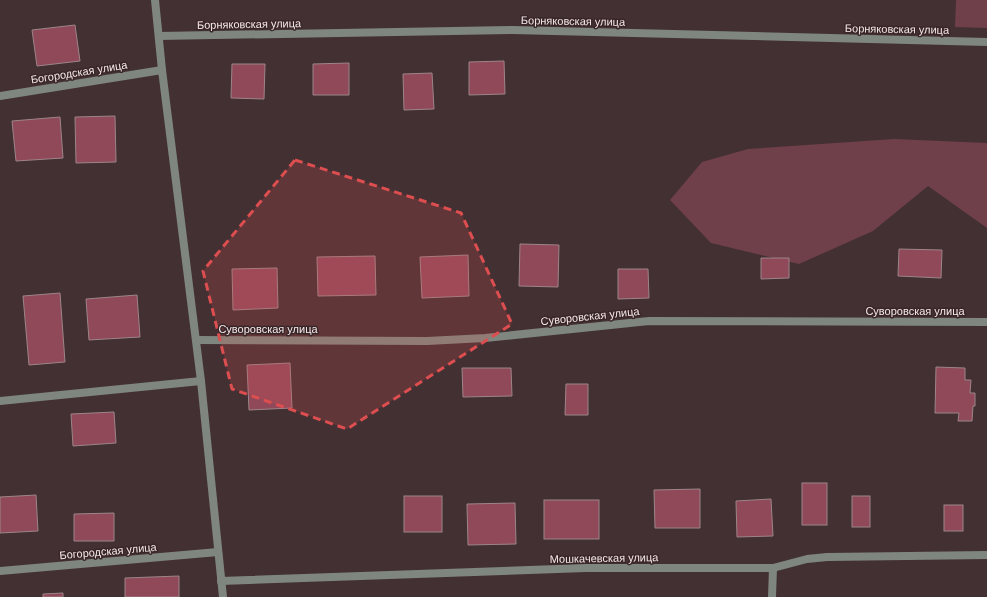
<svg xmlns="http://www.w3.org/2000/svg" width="987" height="597" viewBox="0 0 987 597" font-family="Helvetica,sans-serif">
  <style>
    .green { fill: #6f4049 }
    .building { fill: #904958; stroke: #9d8589 }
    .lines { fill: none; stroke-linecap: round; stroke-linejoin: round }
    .lane { stroke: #7e867f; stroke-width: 8 }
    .street { stroke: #7e867f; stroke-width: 8 }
    .marked { fill: #dc4e4f; fill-opacity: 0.2; stroke: #dc4e4f; stroke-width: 3; stroke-dasharray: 8 5; stroke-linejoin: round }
    .labels { text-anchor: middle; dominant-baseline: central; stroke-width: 3; stroke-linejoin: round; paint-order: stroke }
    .street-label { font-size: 11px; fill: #f5e8ea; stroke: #392629 }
  </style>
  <rect width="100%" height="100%" fill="#433033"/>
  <!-- green -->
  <g class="green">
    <path d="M956 0H987V28L955 27Z"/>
    <path d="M894 139 987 143V228L928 186 873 231 799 264 711 243 670 200 702 162 748 149Z"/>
  </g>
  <!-- building -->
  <g class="building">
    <path d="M75 25 80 61 37 66 32 30Z"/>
    <path d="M504 61 505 94 469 95V62Z"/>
    <path d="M349 63V95H313V64Z"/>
    <path d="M232 64H265L264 99 231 98Z"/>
    <path d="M432 73 434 109 404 110 403 74Z"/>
    <path d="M115 116 116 162 76 163 75 117Z"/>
    <path d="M60 117 63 158 16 161 12 121Z"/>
    <path d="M520 244 559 245 558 287 519 286Z"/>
    <path d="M899 249 942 250 941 278 898 276Z"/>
    <path d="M468 255 469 296 422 298 420 257Z"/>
    <path d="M375 256 376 295 318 296 317 257Z"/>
    <path d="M761 258H789V278L761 279Z"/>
    <path d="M277 268 278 308 233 310 232 269Z"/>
    <path d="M618 269H648L649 298 618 299Z"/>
    <path d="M60 293 65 362 29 365 23 296Z"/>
    <path d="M137 295 140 337 89 340 86 299Z"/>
    <path d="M290 363 292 408 249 410 247 365Z"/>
    <path d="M936 367 965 368V380H971L970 393H975V406H973L972 421H958L959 413H935Z"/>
    <path d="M462 368H511L512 396 463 397Z"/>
    <path d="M566 384H588V415H565Z"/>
    <path d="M114 412 116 443 73 446 71 414Z"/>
    <rect x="802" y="483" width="25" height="42"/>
    <path d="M700 489V528H655L654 490Z"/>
    <path d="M36 495 38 531 0 533V497Z"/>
    <rect x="404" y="496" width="38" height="36"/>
    <rect x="852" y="496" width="18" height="31"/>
    <path d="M771 499 773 536 737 537 736 501Z"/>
    <rect x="544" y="500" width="55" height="39"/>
    <path d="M515 503 516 544 468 545 467 504Z"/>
    <rect x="944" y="505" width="19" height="26"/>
    <path d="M114 513V541H74V514Z"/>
    <path d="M179 576V597H125V578Z"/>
    <path d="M63 593V597H43V594Z"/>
  </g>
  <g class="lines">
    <!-- lane -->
    <g class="lane">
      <path d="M0 96 162 70"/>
      <path d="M0 401 201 381"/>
      <path d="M0 571 218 552"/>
      <path d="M772 597 773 568"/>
    </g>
    <!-- street -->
    <g class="street">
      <path d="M155 0 162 70 201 381 223 597"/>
      <path d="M159 36 513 30 987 42"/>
      <path d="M196 340 427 341 485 338 649 321 987 322"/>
      <path d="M221 581 586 568H773L807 559 827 557 987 555"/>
    </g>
  </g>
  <!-- marked area -->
  <path class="marked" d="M295 160 461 213 512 324 347 429 232 389 203 271Z"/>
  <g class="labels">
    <!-- street labels -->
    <g class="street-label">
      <text transform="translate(573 21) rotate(1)">Борняковская улица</text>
      <text transform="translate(249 24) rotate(-1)">Борняковская улица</text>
      <text transform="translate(897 29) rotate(1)">Борняковская улица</text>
      <text transform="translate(79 72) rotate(-9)">Богородская улица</text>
      <text x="915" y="311">Суворовская улица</text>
      <text transform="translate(590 316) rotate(-6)">Суворовская улица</text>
      <text x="268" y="329">Суворовская улица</text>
      <text transform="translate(108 551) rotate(-5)">Богородская улица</text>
      <text transform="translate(604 558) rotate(-1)">Мошкачевская улица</text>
    </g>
  </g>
</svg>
